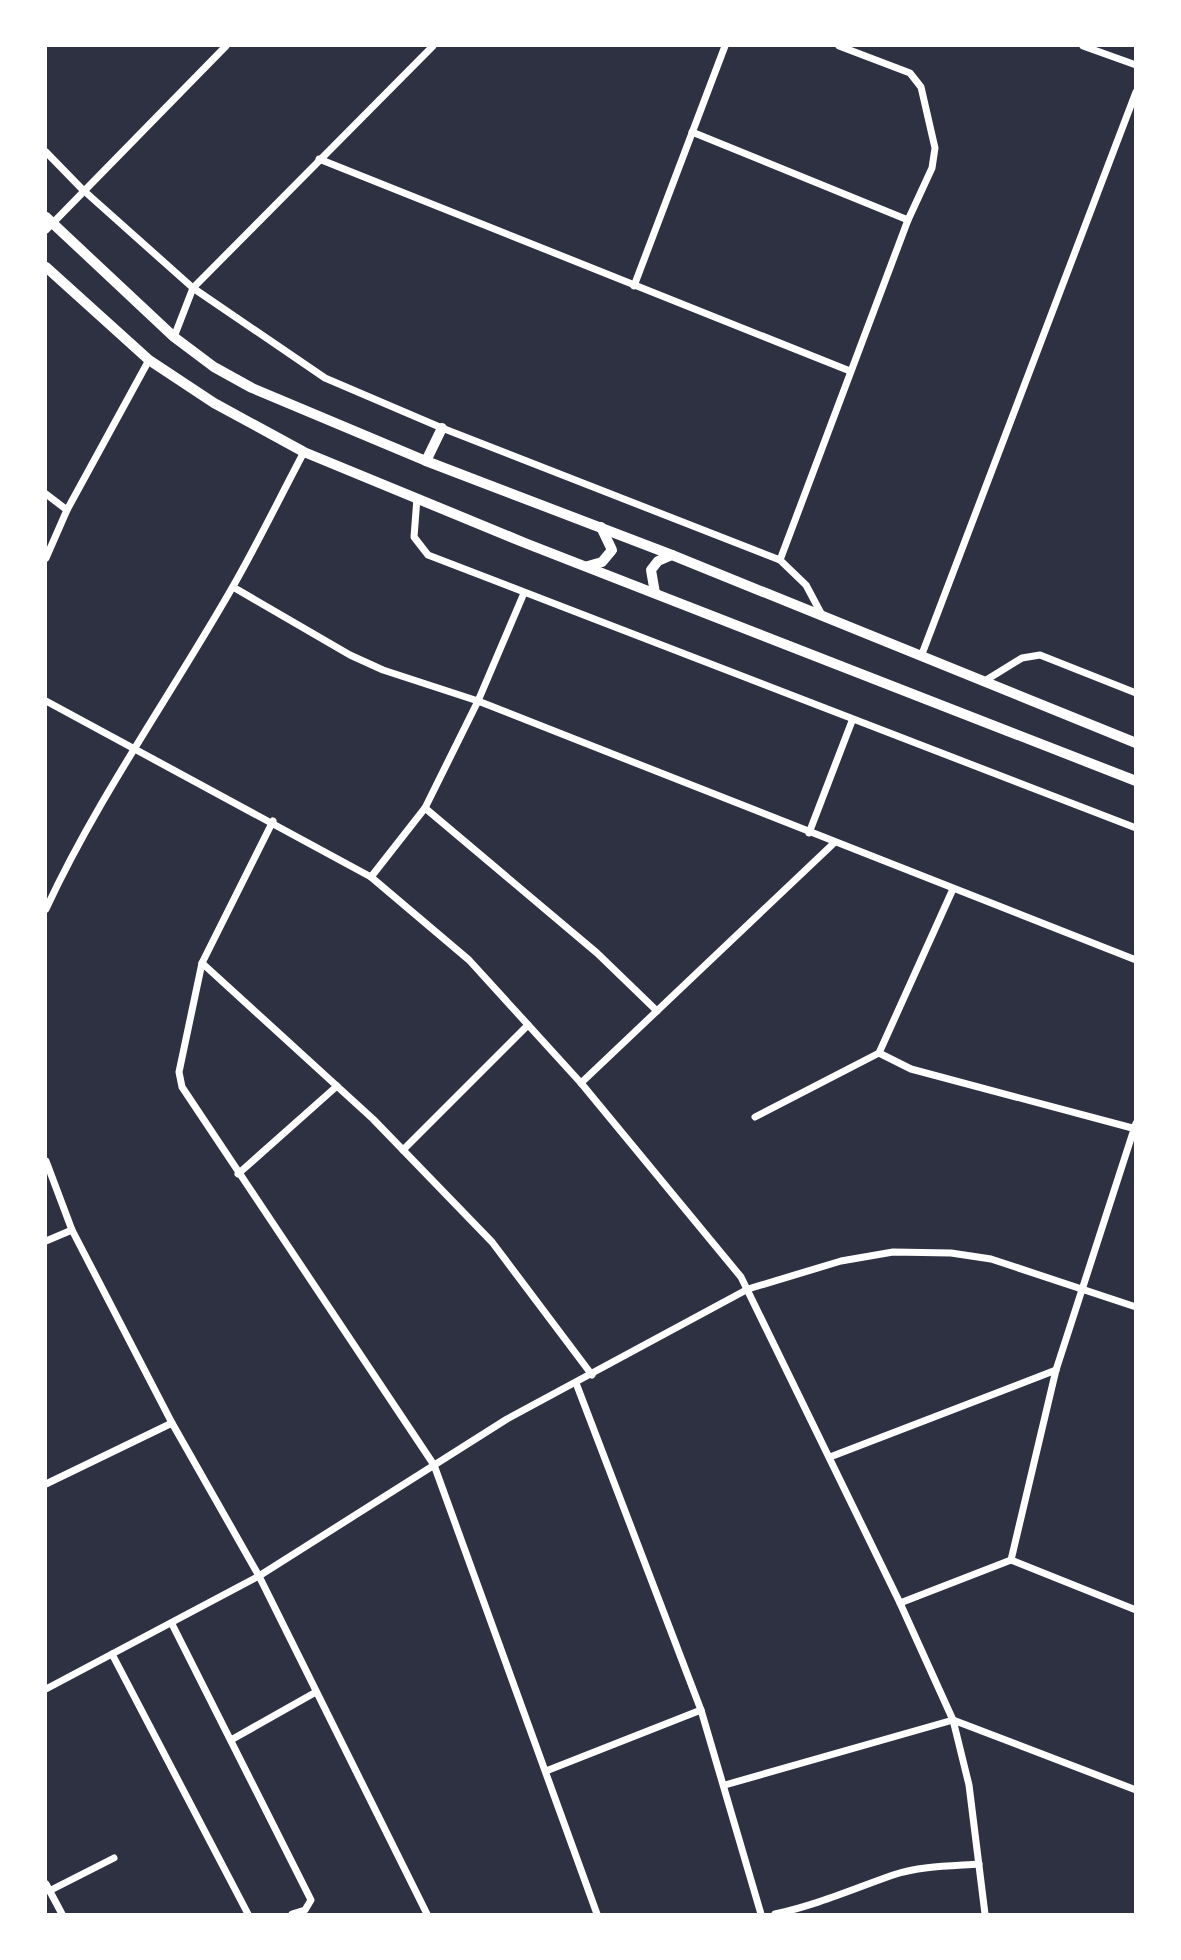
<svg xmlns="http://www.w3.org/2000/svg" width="1181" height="1960" viewBox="0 0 1181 1960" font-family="Arial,sans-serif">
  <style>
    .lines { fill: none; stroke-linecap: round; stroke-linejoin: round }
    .minor { stroke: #fff; stroke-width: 7 }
    .secondary { stroke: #fff; stroke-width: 10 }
  </style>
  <rect width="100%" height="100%" fill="#2d3142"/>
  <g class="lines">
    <!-- minor -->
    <g class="minor">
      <path d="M839 46 910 73 921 87 935 148 932 168 908 220"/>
      <path d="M1083 46 1136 65"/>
      <path d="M692 132 908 220 780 560"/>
      <path d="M46 152 82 189 193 288 325 378 442 428 780 560 806 585 823 617"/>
      <path d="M319 159 850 371"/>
      <path d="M46 230 226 46"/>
      <path d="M634 286 725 46"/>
      <path d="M174 337 193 288 433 46"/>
      <path d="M46 494 67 510"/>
      <path d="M417 498 414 537 428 555 1136 828"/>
      <path d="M46 558 67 510 149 360"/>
      <path d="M233 587 350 655 383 670 478 701 1136 960"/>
      <path d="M922 654 1136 92"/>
      <path d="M983 682 1022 658 1040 655 1136 693"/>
      <path d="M46 701 371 877 469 960 581 1083 741 1277 900 1603 953 1720 969 1785 985 1914"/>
      <path d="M425 808 597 953 657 1011"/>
      <path d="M273 821 202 963 179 1072 182 1087 434 1465 597 1914"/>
      <path d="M809 833 852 721"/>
      <path d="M371 877 425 808 478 701 524 593"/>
      <path d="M46 909C98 797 171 695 232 588 258 543 280 497 304 452"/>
      <path d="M202 963 373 1119 492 1242 592 1375"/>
      <path d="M879 1053 911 1069 1136 1129"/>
      <path d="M581 1083 834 843"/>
      <path d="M755 1117 879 1053 953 889"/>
      <path d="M403 1150 528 1025"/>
      <path d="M46 1161 72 1230 172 1423 259 1576 427 1914"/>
      <path d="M238 1174 337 1086"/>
      <path d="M46 1241 72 1230"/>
      <path d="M576 1383 701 1710 761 1914"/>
      <path d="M830 1457 1056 1370"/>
      <path d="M46 1484 172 1423"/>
      <path d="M1011 1560 1136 1610"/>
      <path d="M900 1603 1011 1560 1056 1370 1136 1123"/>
      <path d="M172 1624 311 1900 305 1910 292 1914"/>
      <path d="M112 1654 248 1914"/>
      <path d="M46 1689 259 1576 507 1419 748 1289 841 1261 893 1252 951 1253 991 1259 1136 1307"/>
      <path d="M231 1740 316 1692"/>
      <path d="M546 1771 701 1710"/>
      <path d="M725 1785 953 1720 1136 1790"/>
      <path d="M46 1884 62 1914"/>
      <path d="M49 1891 114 1858"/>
      <path d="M775 1914C817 1905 853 1889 893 1875 920 1866 950 1866 979 1864"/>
    </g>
    <!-- secondary -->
    <g class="secondary">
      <path d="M46 217 174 337 214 367 252 388 426 461 672 555 1136 743"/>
      <path d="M46 267 149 360 214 403 304 452 525 543 1136 781"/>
      <path d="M426 461 442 428"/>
      <path d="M588 566 602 562 612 550 601 527"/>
      <path d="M655 593 651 570 658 561 672 555"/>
    </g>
  </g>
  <!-- border -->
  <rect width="1181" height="1960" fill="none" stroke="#ffffff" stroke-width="94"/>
</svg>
